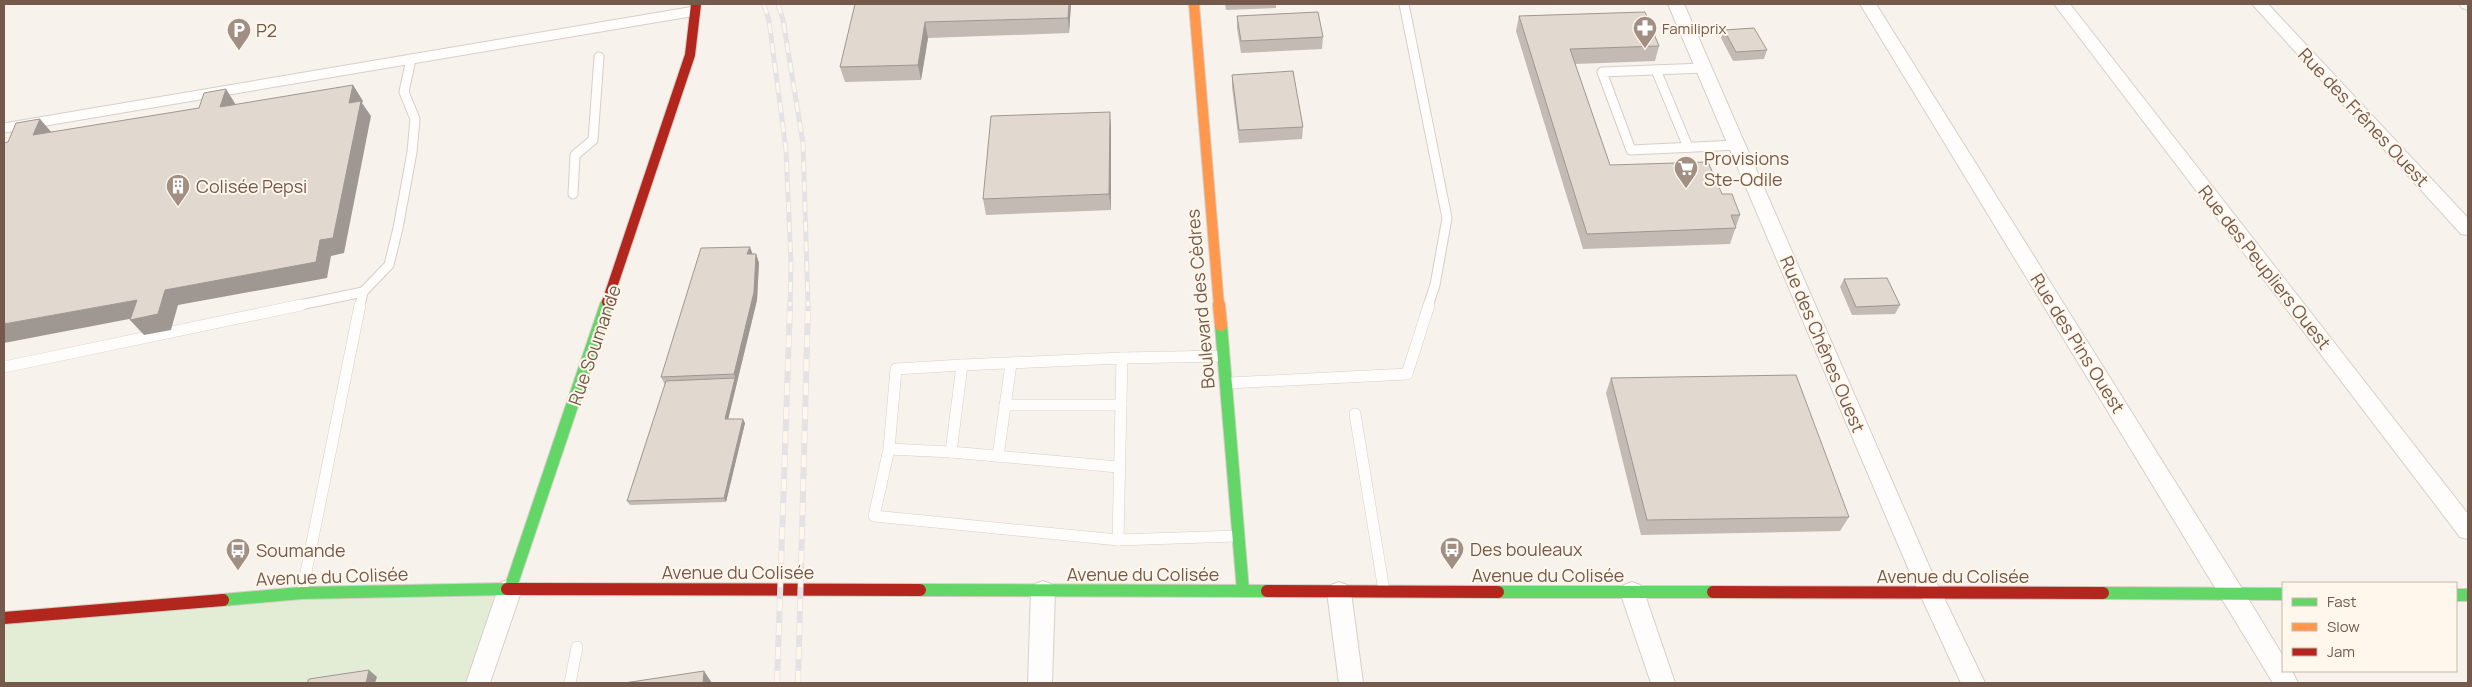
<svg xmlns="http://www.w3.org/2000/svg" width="2472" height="687" viewBox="0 0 2472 687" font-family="Manrope,sans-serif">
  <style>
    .green { fill: #e3edd6 }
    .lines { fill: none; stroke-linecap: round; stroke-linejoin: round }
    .lane-far1-casing { stroke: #d6cfc9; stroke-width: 11 }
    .lane-casing { stroke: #d6cfc9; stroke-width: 12 }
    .street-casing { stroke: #d6cfc9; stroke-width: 2 }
    .fast-far1-casing { stroke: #d6cec7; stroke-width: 12 }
    .fast-casing { stroke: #d6cec7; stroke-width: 14 }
    .slow-far1-casing { stroke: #d6cec7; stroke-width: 12 }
    .slow-casing { stroke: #d6cec7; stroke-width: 14 }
    .jam-far1-casing { stroke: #d6cec7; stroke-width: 12 }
    .jam-casing { stroke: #d6cec7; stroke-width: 14 }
    .lane-far1 { stroke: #fefdfc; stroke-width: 9 }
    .lane { stroke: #fefdfc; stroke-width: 11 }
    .street { fill: #fefdfc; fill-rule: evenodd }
    .fast-far1 { stroke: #63d668; stroke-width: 10 }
    .fast { stroke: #63d668; stroke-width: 12 }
    .slow-far1 { stroke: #ff974d; stroke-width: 10 }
    .slow { stroke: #ff974d; stroke-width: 12 }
    .jam-far1 { stroke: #b3261e; stroke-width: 10 }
    .jam { stroke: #b3261e; stroke-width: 12 }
    .rail-far1-casing { stroke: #e5e2e5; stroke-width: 5 }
    .rail-casing { stroke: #e5e2e5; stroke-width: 6 }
    .rail-far1 { stroke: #fff7ec; stroke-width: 3; stroke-dasharray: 10; stroke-linecap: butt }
    .rail { stroke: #fff7ec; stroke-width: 4.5; stroke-dasharray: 12; stroke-linecap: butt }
    .wall { fill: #c2bab3 }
    .shaded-wall { fill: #9e9792 }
    .building { fill: #e1d8d0; stroke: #9e9792 }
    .labels { text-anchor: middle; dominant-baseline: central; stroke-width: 4; stroke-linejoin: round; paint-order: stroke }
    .far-poi-label { font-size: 15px; fill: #755a4b; stroke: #fff7ec; text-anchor: start }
    .poi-label { font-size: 18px; fill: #755a4b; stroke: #fff7ec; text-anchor: start }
    .street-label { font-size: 18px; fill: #755a4b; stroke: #fff7ec }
  </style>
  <rect width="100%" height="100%" fill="#f7f2eb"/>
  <!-- green -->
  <path class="green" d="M510 589 478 683H4V612L302 593Z"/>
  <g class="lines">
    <defs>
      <g id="lane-far1">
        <path d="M1404 4 1447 218 1435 285 1428 306"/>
        <path d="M1704 68 1602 72 1631 150 1737 145"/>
        <path d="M1656 70 1688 147"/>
        <path d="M4 128 695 11"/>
        <path d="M573 194 575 155 593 140 599 57"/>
        <path d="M295 306 363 292"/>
        <path d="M360 306 363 292 389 265 398 228 412 152 415 119 404 92 411 59"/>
      </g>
      <g id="lane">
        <path d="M1122 358 1221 356"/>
        <path d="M4 367 301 305"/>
        <path d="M1229 383 1407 374 1429 305"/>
        <path d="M1005 405H1121"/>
        <path d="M1355 414 1384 591"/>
        <path d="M889 449 874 516 1118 540 1236 536"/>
        <path d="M951 452 889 449 896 369 962 365"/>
        <path d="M998 456 1011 364"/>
        <path d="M1118 467 951 452 962 365 1122 358 1118 540"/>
        <path d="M302 592 360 305"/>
        <path d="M570 683 577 647"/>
      </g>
      <g id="street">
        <path d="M1668 4H1684L1933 575 1985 683H1961L1911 575Z"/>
        <path d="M1860 4H1876L2241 587 2283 656V671H2292L2298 683H2273Z"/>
        <path d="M2054 4H2070L2468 514V539L2460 537Z"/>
        <path d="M2252 4H2268L2468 218V235L2461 234Z"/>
        <path d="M2459 4H2468V10L2462 8Z"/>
        <path d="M510 579 518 582 522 589 490 683H466L498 589 502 582Z"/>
        <path d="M1043 581 1051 584 1055 591 1052 683H1028L1031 591 1035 584Z"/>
        <path d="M1339 582 1347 585 1351 592 1363 683H1339L1327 592 1331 585Z"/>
        <path d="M1632 582 1640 585 1644 592 1675 683H1651L1620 592 1624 585Z"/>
      </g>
      <path id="fast-far1" d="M606 306 607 302"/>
      <g id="fast">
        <path d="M1221 325 1243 591"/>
        <path d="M510 589 606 305"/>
        <path d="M920 590 1267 591"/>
        <path d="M1498 592H1713"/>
        <path d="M2103 593 2283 594"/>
        <path d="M2456 595H2468"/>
        <path d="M223 600 302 593 507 589"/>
      </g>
      <path id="slow-far1" d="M1194 4 1219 306"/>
      <path id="slow" d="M1219 305 1221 325"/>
      <path id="jam-far1" d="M607 302 690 55 696 4"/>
      <g id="jam">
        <path d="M507 589 920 590"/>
        <path d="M1267 591 1498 592"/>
        <path d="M1713 592 2103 593"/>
        <path d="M4 618 223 600"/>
      </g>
    </defs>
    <!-- lane-far1 casing -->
    <use href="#lane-far1" class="lane-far1-casing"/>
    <!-- lane casing -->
    <use href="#lane" class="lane-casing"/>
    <!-- street casing -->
    <use href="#street" class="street-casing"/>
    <!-- fast-far1 casing -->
    <use href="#fast-far1" class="fast-far1-casing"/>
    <!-- fast casing -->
    <use href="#fast" class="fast-casing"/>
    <!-- slow-far1 casing -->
    <use href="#slow-far1" class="slow-far1-casing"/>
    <!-- slow casing -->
    <use href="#slow" class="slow-casing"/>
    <!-- jam-far1 casing -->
    <use href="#jam-far1" class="jam-far1-casing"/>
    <!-- jam casing -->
    <use href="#jam" class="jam-casing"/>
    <!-- lane-far1 -->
    <use href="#lane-far1" class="lane-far1"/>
    <!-- lane -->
    <use href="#lane" class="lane"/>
    <!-- street -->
    <use href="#street" class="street"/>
    <!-- fast-far1 -->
    <use href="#fast-far1" class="fast-far1"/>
    <!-- fast -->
    <use href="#fast" class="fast"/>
    <!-- slow-far1 -->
    <use href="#slow-far1" class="slow-far1"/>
    <!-- slow -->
    <use href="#slow" class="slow"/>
    <!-- jam-far1 -->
    <use href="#jam-far1" class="jam-far1"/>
    <!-- jam -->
    <use href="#jam" class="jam"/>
    <defs>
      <g id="rail-far1">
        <path d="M764 4 769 21 786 150 791 264 790 306"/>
        <path d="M778 4 783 20 803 143 808 306"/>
      </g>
      <g id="rail">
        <path d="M777 683 790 305"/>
        <path d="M798 683 808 305"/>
      </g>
    </defs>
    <!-- rail-far1 casing -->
    <use href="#rail-far1" class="rail-far1-casing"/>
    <!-- rail casing -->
    <use href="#rail" class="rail-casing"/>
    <!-- rail-far1 -->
    <use href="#rail-far1" class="rail-far1"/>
    <!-- rail -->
    <use href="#rail" class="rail"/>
  </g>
  <!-- wall -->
  <g class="wall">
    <path d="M855 4H1071L1069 33 928 38 921 80 845 82 840 67Z"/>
    <path d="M1225 4H1276V8L1226 10Z"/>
    <path d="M1237 16 1323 37 1322 49 1241 53 1237 28Z"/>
    <path d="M1519 16 1659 46 1655 61 1575 64 1610 165 1722 194 1740 215 1730 244 1583 249 1516 31Z"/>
    <path d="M1724 30 1767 50 1764 59 1733 61 1721 38Z"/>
    <path d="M1232 75 1303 127 1302 139 1239 143 1232 87Z"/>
    <path d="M1111 127V210L986 215 983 199Z"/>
    <path d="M752 254H756L759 263 757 300 728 419 745 423 726 502 630 505 627 501 665 385 661 377Z"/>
    <path d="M1844 279 1900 305 1895 314 1852 315 1840 287Z"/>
    <path d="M1611 378 1849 517 1840 531 1641 535 1606 393Z"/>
  </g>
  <!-- shaded-wall -->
  <g class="shaded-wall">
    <path d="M1069 4H1071L1069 33 1068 18Z"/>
    <path d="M925 22 928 38 921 80 918 65Z"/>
    <path d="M353 85 363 101 362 103 371 116 344 253 331 256 327 278 178 305 171 330 144 335 130 320 165 290 349 103Z"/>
    <path d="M226 89 236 105 220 107Z"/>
    <path d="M1110 112 1111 127V210L1109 194Z"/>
    <path d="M40 119 53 134 33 135Z"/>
    <path d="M750 247 753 255 747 254Z"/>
    <path d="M756 254 759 263 757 300 727 424 725 419 735 378 734 374Z"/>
    <path d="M137 300 150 315 4 343V324Z"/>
    <path d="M743 419 745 423 726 502 724 498Z"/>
    <path d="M369 670 377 677 375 683H366Z"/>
    <path d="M704 671 712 683H703Z"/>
  </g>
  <!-- building -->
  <g class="building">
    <path d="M855 4H1069L1068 18 925 22 918 65 840 67Z"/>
    <path d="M1318 12 1323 37 1241 41 1237 16Z"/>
    <path d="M1645 12 1659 46 1570 49 1610 165 1708 162 1722 194H1732L1740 215H1731L1736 228 1587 234 1519 16Z"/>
    <path d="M1754 28 1767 50 1736 52 1724 30Z"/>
    <path d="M1293 71 1303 127 1239 130 1232 75Z"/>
    <path d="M353 85 349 103 361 101 333 238 320 240 316 262 165 290 158 314 130 320 137 300 4 324V143L8 142 16 123 40 119 33 135 199 108 204 93 226 89 220 107Z"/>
    <path d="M1110 112 1109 194 983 199 991 116Z"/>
    <path d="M750 247 747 254H756L754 292 734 374 661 377 701 248Z"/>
    <path d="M1887 278 1900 305 1856 307 1844 279Z"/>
    <path d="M1796 375 1849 517 1647 520 1611 378Z"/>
    <path d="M735 378 725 419H743L724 498 627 501 666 381Z"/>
    <path d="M369 670 366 683H307L309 679Z"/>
    <path d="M704 671 703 683H624Z"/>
  </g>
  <!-- icons -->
  <defs>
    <symbol id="pharmacy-pin" viewBox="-11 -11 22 30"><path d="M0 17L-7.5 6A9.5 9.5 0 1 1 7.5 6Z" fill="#a28f83" stroke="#fff7ec"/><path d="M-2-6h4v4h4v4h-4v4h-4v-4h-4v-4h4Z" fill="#fff"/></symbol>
    <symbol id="parking-pin" viewBox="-11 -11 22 30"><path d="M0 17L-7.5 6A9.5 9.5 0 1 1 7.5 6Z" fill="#a28f83" stroke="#fff7ec"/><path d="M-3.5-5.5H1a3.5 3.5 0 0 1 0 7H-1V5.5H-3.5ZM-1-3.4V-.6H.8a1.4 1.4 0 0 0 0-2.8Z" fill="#fff"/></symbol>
    <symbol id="supermarket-pin" viewBox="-11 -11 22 30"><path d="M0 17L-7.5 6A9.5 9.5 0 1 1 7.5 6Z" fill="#a28f83" stroke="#fff7ec"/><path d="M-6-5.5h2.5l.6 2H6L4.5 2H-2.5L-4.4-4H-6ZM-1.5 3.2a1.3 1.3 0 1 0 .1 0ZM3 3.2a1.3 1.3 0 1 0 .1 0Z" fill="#fff"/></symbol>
    <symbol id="building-pin" viewBox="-11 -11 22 30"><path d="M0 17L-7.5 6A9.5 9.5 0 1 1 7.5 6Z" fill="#a28f83" stroke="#fff7ec"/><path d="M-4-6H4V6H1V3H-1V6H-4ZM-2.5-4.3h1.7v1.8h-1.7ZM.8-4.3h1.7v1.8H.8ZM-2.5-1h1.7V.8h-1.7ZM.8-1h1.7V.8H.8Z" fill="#fff"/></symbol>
    <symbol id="bus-pin" viewBox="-11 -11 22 30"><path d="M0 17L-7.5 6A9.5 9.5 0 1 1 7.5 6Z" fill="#a28f83" stroke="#fff7ec"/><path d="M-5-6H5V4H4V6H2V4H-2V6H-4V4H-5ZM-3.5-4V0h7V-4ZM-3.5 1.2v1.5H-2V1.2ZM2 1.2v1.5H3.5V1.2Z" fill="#fff"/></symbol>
  </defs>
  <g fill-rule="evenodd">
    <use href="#pharmacy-pin" x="1631" y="14" width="28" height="38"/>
    <use href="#parking-pin" x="225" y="16" width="28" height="38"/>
    <use href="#supermarket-pin" x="1672" y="154" width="28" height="38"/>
    <use href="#building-pin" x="164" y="172" width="28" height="38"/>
    <use href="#bus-pin" x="1438" y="535" width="28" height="38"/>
    <use href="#bus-pin" x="224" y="536" width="28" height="38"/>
  </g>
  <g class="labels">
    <!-- far-poi labels -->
    <g class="far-poi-label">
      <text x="1662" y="28">Familiprix</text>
    </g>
    <!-- poi labels -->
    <g class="poi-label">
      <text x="256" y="30">P2</text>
      <text x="1704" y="158">Provisions<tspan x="1704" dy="21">Ste-Odile</tspan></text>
      <text x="196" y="186">Colisée Pepsi</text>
      <text x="1470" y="549">Des bouleaux</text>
      <text x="256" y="550">Soumande</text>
    </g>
    <!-- street labels -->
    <g class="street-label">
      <text transform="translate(2364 117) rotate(47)">Rue des Frênes Ouest</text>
      <text transform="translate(2265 267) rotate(52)">Rue des Peupliers Ouest</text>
      <text transform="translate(1200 299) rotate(-95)">Boulevard des Cèdres</text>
      <text transform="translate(2078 343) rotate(58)">Rue des Pins Ouest</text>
      <text transform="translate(1823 344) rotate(67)">Rue des Chênes Ouest</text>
      <text transform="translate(594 345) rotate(-71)">Rue Soumande</text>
      <text x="738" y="572">Avenue du Colisée</text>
      <text x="1143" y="574">Avenue du Colisée</text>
      <text x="1548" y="575">Avenue du Colisée</text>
      <text transform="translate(332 576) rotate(-2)">Avenue du Colisée</text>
      <text x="1953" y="576">Avenue du Colisée</text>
    </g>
  </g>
  <!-- border -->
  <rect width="2472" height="687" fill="none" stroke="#755a4b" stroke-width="10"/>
  <!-- legend -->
  <rect x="2282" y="582" width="175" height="90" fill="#fff7ec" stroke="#c8b8ac"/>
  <rect x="2292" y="598" width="25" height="8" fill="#63d668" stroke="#c8b8ac"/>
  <text x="2327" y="607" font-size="15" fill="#755a4b">Fast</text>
  <rect x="2292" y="623" width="25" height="8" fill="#ff974d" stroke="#c8b8ac"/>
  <text x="2327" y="632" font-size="15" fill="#755a4b">Slow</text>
  <rect x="2292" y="648" width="25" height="8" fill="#b3261e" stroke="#c8b8ac"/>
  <text x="2327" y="657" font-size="15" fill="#755a4b">Jam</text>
</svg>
